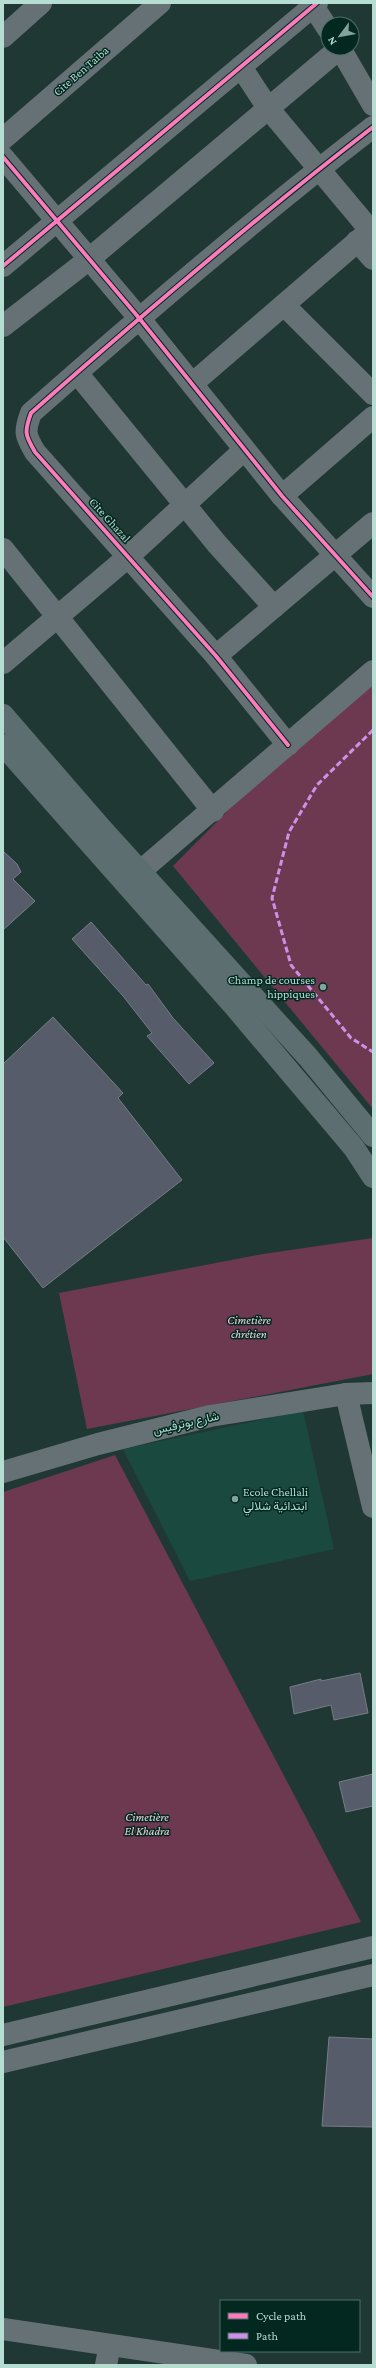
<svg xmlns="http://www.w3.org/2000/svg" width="376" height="2368" viewBox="0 0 376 2368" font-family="'Crimson Pro',Vazirmatn,serif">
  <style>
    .built { fill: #1a4a3f }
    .green { fill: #6d3950 }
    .building { fill: #565c69; stroke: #747c86 }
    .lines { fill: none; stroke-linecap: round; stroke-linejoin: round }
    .minor { stroke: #667175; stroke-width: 22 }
    .highway { stroke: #5c6e6f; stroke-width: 22 }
    .quiet { stroke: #ce8fe9; stroke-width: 3; stroke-dasharray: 6 3; stroke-linecap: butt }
    .cycleway-casing { stroke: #032820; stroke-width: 6 }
    .cycleway { stroke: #fd7abc; stroke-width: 4 }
    .poi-dot { fill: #81a39a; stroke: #032820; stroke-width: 1.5 }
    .labels { text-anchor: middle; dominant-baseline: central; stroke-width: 3; stroke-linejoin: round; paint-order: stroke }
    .street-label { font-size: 12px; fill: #b5ddd1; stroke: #032820 }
    .poi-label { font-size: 12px; fill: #b5ddd1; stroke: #032820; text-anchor: end }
    .park-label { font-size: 12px; font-style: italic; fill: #efd5de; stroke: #032820 }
  </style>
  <rect width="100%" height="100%" fill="#203833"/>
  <!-- built -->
  <path class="built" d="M303 1411 334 1549 190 1581 123 1449Z"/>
  <!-- green -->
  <g class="green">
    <path d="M373 678V1109L173 866 283 755Z"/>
    <path d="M373 1238V1374L87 1429 59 1293 263 1254Z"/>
    <path d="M115 1455 361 1922 3 2007V1492Z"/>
  </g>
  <!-- building -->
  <g class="building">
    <path d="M3 851 17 864 21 872 13 879 35 901 3 930Z"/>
    <path d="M91 922 146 985 148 984 173 1018 214 1063 189 1084 147 1036 152 1033 123 996 72 939Z"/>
    <path d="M53 1017 123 1093 118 1098 182 1180 43 1288 3 1237V1064Z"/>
    <path d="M360 1673 368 1713 334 1720 331 1705 294 1714 290 1687 321 1679V1681Z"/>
    <path d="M373 1774V1806L346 1812 339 1782Z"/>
    <path d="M329 2037 373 2039V2127L322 2126Z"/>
  </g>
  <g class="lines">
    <!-- minor -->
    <g class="minor">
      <path d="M311 3 328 29"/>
      <path d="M3 37 41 3"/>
      <path d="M340 48 373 105"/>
      <path d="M241 67 268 108 370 230"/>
      <path d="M3 139 160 3"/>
      <path d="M3 157 139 318 282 496 373 597"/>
      <path d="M357 241 373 259"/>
      <path d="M3 266 317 3"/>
      <path d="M284 305 373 394"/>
      <path d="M3 326 88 260 340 48"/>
      <path d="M77 373 217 544 274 607"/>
      <path d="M192 384 373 228"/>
      <path d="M282 496 373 417"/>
      <path d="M3 549 213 811"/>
      <path d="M216 656 373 523"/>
      <path d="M3 663 129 556 244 450"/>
      <path d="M288 745 216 656 35 452C25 435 24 432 31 413 142 315 255 218 373 127"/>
      <path d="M128 886 129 881 373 671"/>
      <path d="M346 1394 373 1507"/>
      <path d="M3 1472 98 1444 210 1416 346 1394 373 1393"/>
      <path d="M3 2035 373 1947"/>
      <path d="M3 2062 373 1975"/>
      <path d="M3 2329 246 2365"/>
      <path d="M106 2365 110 2345"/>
    </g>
    <!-- highway -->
    <g class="highway">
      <path d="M3 715 100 827 308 1057 373 1136"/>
      <path d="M3 745 235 1007 354 1148 373 1177"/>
    </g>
    <!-- quiet -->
    <path class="quiet" d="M373 730 317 785 289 832 272 898 291 965 351 1038 373 1052"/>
    <defs>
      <g id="cycleway">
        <path d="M3 157 139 318 282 496 373 597"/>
        <path d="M3 266 317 3"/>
        <path d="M288 745 216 656 35 452C25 435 24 432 31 413 142 315 255 218 373 127"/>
      </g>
    </defs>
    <!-- cycleway casing -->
    <use href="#cycleway" class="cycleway-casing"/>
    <!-- cycleway -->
    <use href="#cycleway" class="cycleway"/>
  </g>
  <!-- markers -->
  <g class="poi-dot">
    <circle cx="323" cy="987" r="4"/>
    <circle cx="235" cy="1499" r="4"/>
  </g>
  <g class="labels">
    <!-- street labels -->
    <g class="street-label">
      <text transform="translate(81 71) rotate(-41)">Cite Ben Taiba</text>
      <text transform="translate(110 520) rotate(48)">Cite Ghazal</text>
      <text transform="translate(186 1423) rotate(-13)">شارع بوترفيس</text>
    </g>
    <!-- poi labels -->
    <g class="poi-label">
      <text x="315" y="980">Champ de courses<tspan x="315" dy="14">hippiques</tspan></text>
      <text x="243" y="1492" text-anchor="start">Ecole Chellali<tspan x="243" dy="14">ابتدائية شلالي</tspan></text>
    </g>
    <!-- park labels -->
    <g class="park-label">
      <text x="249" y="1320">Cimetière<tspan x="249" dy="14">chrétien</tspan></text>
      <text x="147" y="1817">Cimetière<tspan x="147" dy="14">El Khadra</tspan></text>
    </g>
  </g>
  <!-- border -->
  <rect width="376" height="2368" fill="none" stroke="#b5ddd1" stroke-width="8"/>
  <!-- legend -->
  <rect x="220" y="2300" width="140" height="52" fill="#032820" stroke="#4a7067"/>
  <rect x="228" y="2313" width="20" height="6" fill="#fd7abc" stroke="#4a7067"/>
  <text x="256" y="2320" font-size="12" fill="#b5ddd1">Cycle path</text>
  <rect x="228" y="2333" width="20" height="6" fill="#ce8fe9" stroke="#4a7067"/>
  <text x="256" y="2340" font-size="12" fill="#b5ddd1">Path</text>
  <!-- north arrow -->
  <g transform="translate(340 36) rotate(238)"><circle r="19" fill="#032820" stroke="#4a7067"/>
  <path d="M0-3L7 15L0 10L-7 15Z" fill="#81a39a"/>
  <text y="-6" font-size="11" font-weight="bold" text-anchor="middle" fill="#b5ddd1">N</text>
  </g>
</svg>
